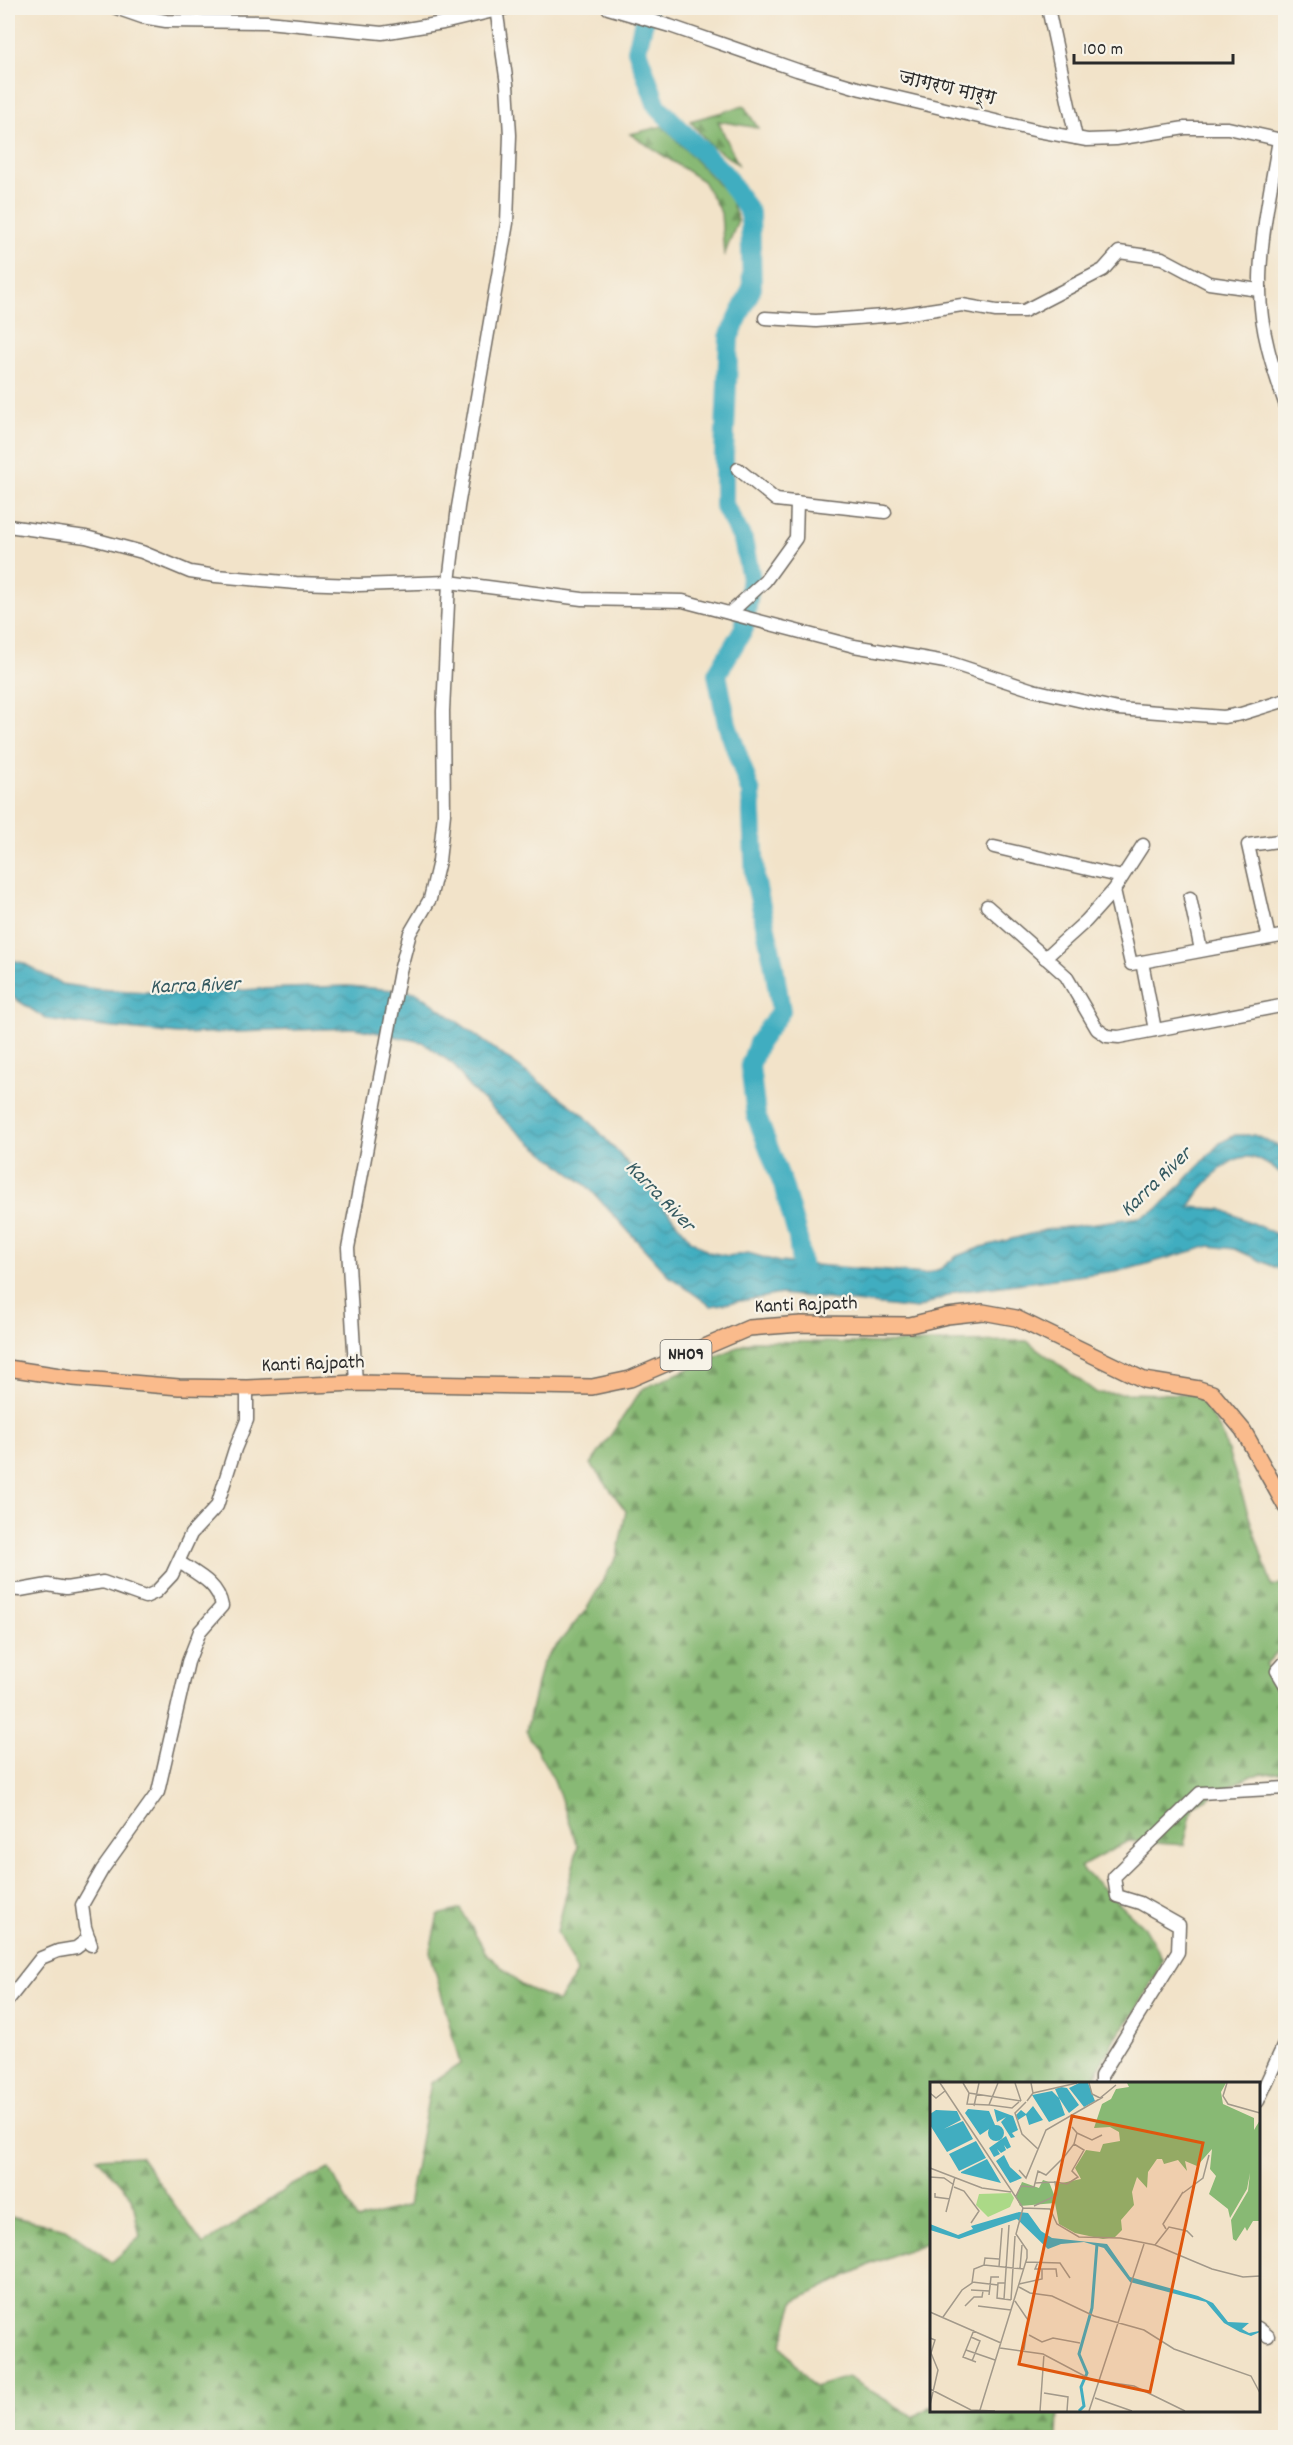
<svg xmlns="http://www.w3.org/2000/svg" width="1293" height="2445" viewBox="0 0 1293 2445" font-family="Dekko,'Playpen Sans Deva',sans-serif">
  <style>
    .forest { fill: url(#forest-firs); stroke: #5a7250; stroke-width: 1.5 }
    .water { fill: url(#water-waves); stroke: #366c76; stroke-width: 1.5 }
    .lines { fill: none; stroke-linecap: round; stroke-linejoin: round }
    .river { stroke: #41adc0; stroke-width: 20 }
    .minor-casing { stroke: #716b62; stroke-width: 15 }
    .major-casing { stroke: #716b62; stroke-width: 18 }
    .minor { stroke: #fff; stroke-width: 12 }
    .major { stroke: #fabb8c; stroke-width: 15 }
    .labels { text-anchor: middle; dominant-baseline: central; stroke-width: 4.5; stroke-linejoin: round; paint-order: stroke }
    .shield { fill: #f7f3e8; stroke: #686764; stroke-width: 1.5 }
    .shield-label { font-size: 18px; font-weight: bold; fill: #2b2b2b }
    .street-label { font-size: 20px; fill: #2b2b2b; stroke: #f7f3e8 }
    .water-label { font-size: 21px; font-style: italic; fill: #33585f; stroke: #f7f3e8 }
    .inset-river { fill: none; stroke: #41adc0; stroke-width: 3 }
    .inset-road { fill: none; stroke: #a2998a; stroke-width: 1.5 }
    .view { fill: #df570e; fill-opacity: 0.15; stroke: #df570e; stroke-width: 3 }
    .inset-edge { fill: none; stroke: #2b2b2b; stroke-width: 3 }
  </style>
  <defs>
    <pattern id="forest-firs" width="22" height="20" patternUnits="userSpaceOnUse" patternTransform="scale(1.5)"><rect width="22" height="20" fill="#88b974"/><path d="M5 1l3.5 6h-7zM16 11l3.5 6h-7z" fill="#6f975f"/></pattern>
    <pattern id="water-waves" width="16" height="10" patternUnits="userSpaceOnUse" patternTransform="scale(1.5)"><rect width="16" height="10" fill="#41adc0"/><path d="M0 5q4-4 8 0t8 0" fill="none" stroke="#378d9c"/></pattern>
  </defs>
  <rect width="100%" height="100%" fill="#f7f3e8"/>
  <filter id="ink" filterUnits="userSpaceOnUse"><feTurbulence type="fractalNoise" baseFrequency=".0167" numOctaves="2"/><feDisplacementMap in="SourceGraphic" scale="12" xChannelSelector="R" yChannelSelector="G"/><feConvolveMatrix kernelMatrix="1 2 1 2 8 2 1 2 1" color-interpolation-filters="sRGB"/></filter>
  <filter id="wash" filterUnits="userSpaceOnUse"><feTurbulence type="fractalNoise" baseFrequency=".008" numOctaves="4" result="noise"/><feDisplacementMap in="SourceGraphic" scale="24" xChannelSelector="R" yChannelSelector="G"/><feGaussianBlur stdDeviation="1.35" result="paint"/><feColorMatrix in="noise" values="0 0 0 0 0 0 0 0 0 0 0 0 0 0 0 0 0 1.4 0 .05"/><feComposite in="paint" operator="in"/></filter>
  <g filter="url(#wash)">
    <rect width="100%" height="100%" fill="#f2e3c9"/>
    <!-- forest -->
    <g class="forest">
      <path d="M744 106 758 128 718 121 738 164 710 145 690 121Z"/>
      <path d="M663 126 729 195 738 220 724 256 721 213 703 181 630 134Z"/>
      <path d="M752 1341 861 1343 1027 1341 1097 1393 1198 1394 1222 1433 1272 1587 1285 1582V1644L1266 1664 1285 1708V1771L1249 1776 1193 1806 1184 1845 1128 1841 1080 1867 1144 1927 1163 1960 1136 2011 1113 2041 1092 2083 932 2084 931 2241 871 2264 794 2302 781 2346 814 2387 848 2377 914 2417 931 2406 932 2410 1058 2411 1057 2437H8V2222L10 2216 65 2229 112 2262 140 2237 132 2197 97 2158 140 2156 203 2245 290 2186 330 2169 357 2220 408 2206 431 2083 460 2064 430 1951 438 1915 461 1909 486 1953 521 1985 558 2002 577 1972 557 1932 578 1846 554 1780 526 1731 542 1663 586 1610 617 1556 626 1511 591 1464 642 1389Z"/>
    </g>
    <!-- water -->
    <path class="water" d="M8 959 23 963 61 984 96 989 180 994 258 989 348 986 417 992 583 1114 632 1168 691 1240 709 1252 728 1256 748 1253 779 1262 925 1274 940 1269 957 1256 982 1247 1045 1230 1140 1217 1158 1209 1220 1143 1235 1135H1254L1285 1149V1176C1276 1170 1267 1163 1257 1159 1231 1148 1201 1188 1189 1207L1221 1209 1285 1238V1272L1235 1249 1210 1246 1129 1269 955 1292 917 1309 781 1294 711 1306 669 1276 588 1187 521 1135 469 1087 454 1065 422 1042 354 1028 179 1034 104 1027 46 1019 8 994Z"/>
    <g class="lines">
      <!-- river -->
      <path class="river" d="M647 8 637 50 657 106 725 175 750 213 752 288 729 337 724 455V505L743 540 751 578 744 628 717 674 727 724 751 793 755 879 773 961 781 1011 758 1043 750 1066 756 1115 783 1185 798 1238 803 1280"/>
    </g>
  </g>
  <g filter="url(#ink)">
    <g class="lines">
      <defs>
        <g id="minor">
          <path d="M116 8 142 17 166 21 267 22 382 33 443 23 506 8"/>
          <path d="M608 8 670 26 797 70 861 89 1038 131 1087 140 1116 139 1185 128H1228L1286 141"/>
          <path d="M1048 8 1076 138"/>
          <path d="M1279 140C1271 186 1259 243 1260 290 1260 329 1273 369 1286 406"/>
          <path d="M765 318 816 321 897 315 962 305 996 311H1024L1103 270 1119 252 1162 258 1209 283 1259 290"/>
          <path d="M738 469 776 500 885 512"/>
          <path d="M8 526 86 537 142 552 190 572 216 576 296 583 358 585 449 582 582 599 683 601 854 646 951 663 1033 690 1118 709 1224 717 1241 714 1286 700"/>
          <path d="M730 613 765 581 796 538 797 502"/>
          <path d="M994 847 1122 877"/>
          <path d="M1114 890 1131 964 1286 935"/>
          <path d="M1190 898 1201 950"/>
          <path d="M987 906 1066 976 1097 1029 1107 1036 1119 1037 1286 1005"/>
          <path d="M1269 938 1248 845 1286 840"/>
          <path d="M1045 958 1086 921 1114 890 1143 845"/>
          <path d="M1142 962 1155 1030"/>
          <path d="M356 1383 348 1248 400 971 410 933 430 899 439 861 444 814 443 711 449 582 458 507 507 223 510 135 507 84 496 8"/>
          <path d="M8 1589 20 1590 48 1585 66 1588 103 1582 145 1597 156 1592 172 1575 191 1534 217 1506 235 1449 247 1420V1388"/>
          <path d="M1286 1661 1277 1671 1286 1686"/>
          <path d="M91 1945 85 1927 82 1905 102 1870 158 1792 188 1662 200 1631 222 1606C218 1583 197 1574 179 1562"/>
          <path d="M8 2000 41 1958 58 1951 76 1948 89 1938"/>
          <path d="M1101 2084V2076L1178 1952 1179 1925 1140 1903 1117 1896 1114 1877 1200 1793 1286 1788"/>
          <path d="M1258 2101 1286 2040"/>
          <path d="M1258 2328 1268 2336"/>
        </g>
        <path id="major" d="M8 1368 73 1378 179 1387 247 1388 356 1383 592 1387 630 1379 749 1328 801 1324 910 1325 947 1316 983 1312 1016 1318 1144 1380 1199 1389 1212 1393 1243 1430 1286 1507"/>
      </defs>
      <!-- minor casing -->
      <use href="#minor" class="minor-casing"/>
      <!-- major casing -->
      <use href="#major" class="major-casing"/>
      <!-- minor -->
      <use href="#minor" class="minor"/>
      <!-- major -->
      <use href="#major" class="major"/>
    </g>
  </g>
  <g class="labels">
    <!-- shield labels -->
    <rect class="shield" x="660.5" y="1340" width="51" height="30" rx="4.5"/>
    <g class="shield-label">
      <text x="686" y="1355">NH09</text>
    </g>
    <!-- street labels -->
    <g class="street-label">
      <text transform="translate(947 89) rotate(13)">जागरण मार्ग</text>
      <text transform="translate(806 1306) rotate(-2)">Kanti Rajpath</text>
      <text transform="translate(313 1365) rotate(-2)">Kanti Rajpath</text>
    </g>
    <!-- water labels -->
    <g class="water-label">
      <text transform="translate(195 987) rotate(-2)">Karra River</text>
      <text transform="translate(1157 1183) rotate(-44)">Karra River</text>
      <text transform="translate(659 1197) rotate(46)">Karra River</text>
    </g>
  </g>
  <!-- overview -->
  <g transform="translate(930 2082)">
    <rect width="330" height="330" fill="#f2e3c9"/>
    <path d="M197 1H296L291 10 293 22 324 36V48L330 38V139H323L317 149 315 145 306 159 303 157 301 138 318 109 320 91 317 107 300 136 298 127 279 112 286 94 280 87 282 67 267 84 255 79 257 89 248 78 234 82 232 77H227L218 90 217 106 207 95 202 110 204 123 191 138 192 148 185 155 173 157 145 151 129 142 125 121 90 124 86 115 92 100 109 106 113 98 119 100 125 115 127 102 151 97 145 86 156 68 170 70 173 62 190 59 189 50 180 45 164 46 172 22 181 17 186 7 199 5Z" fill="#88b974"/>
    <path d="M81 111 84 116 80 125 58 135 46 123 49 112Z" fill="#abd987"/>
    <path d="M149 1H158L165 19 154 25 139 6ZM131 5 137 6 149 23 139 31 129 16 135 33 119 40 102 13 122 9 129 16 125 7ZM103 24 113 38 99 43 96 33 88 38 86 33 91 28 96 32ZM38 27 59 29 65 43 50 53 35 31ZM64 27 83 34 88 48 82 51 85 55 81 56 71 40 76 35 67 40ZM6 28 27 29 31 38 14 47 33 39 43 57 17 70 0 43V32ZM58 51a8 8 0 1 1 16 0a8 8 0 1 1-16 0ZM76 54 81 65 77 67 74 63 76 68 71 71 67 67 70 72 64 75 59 66ZM46 59 56 76 29 89 19 72ZM74 73 80 85 92 96 80 101 66 79ZM57 77 71 101 31 91V90ZM89 130 98 131 111 149 122 156 177 162 200 195 268 214 283 221 298 240 319 241 312 247 319 251 329 249 330 241V250L321 254 310 250 294 241 276 220 200 200 174 166 154 160 131 162 118 167 87 137 29 157 0 148V142L28 153 43 147 41 144Z" fill="#41adc0"/>
    <path class="inset-river" d="M149 329 154 324 151 305 157 291 149 272 162 226 167 162"/>
    <path class="inset-road" d="M10 1 93 126M33 1 39 11 91 19M68 1 59 23 82 26 89 20M85 1 91 19M159 1 162 12 170 16 186 3M297 1 293 14 298 22 330 31M0 11 6 16 15 9M39 11 37 22 59 23M103 11 147 1M97 19 103 11 101 1M96 20 85 31 92 52 108 67M44 24 49 1M147 51 162 58 172 53M0 86 52 106 81 110M89 88 96 96 116 48 173 15M0 95 14 96 24 103M105 101 125 100M24 105 34 109 49 129 41 141M5 111V115L20 117M253 111 273 96 279 73M86 114 91 104 104 105 108 89 116 93 134 75 144 62 147 51 142 45M104 124 127 113 125 100 137 102 148 95 142 89 154 68 144 62M93 126 120 127 127 142 149 155 190 156 225 163 282 187 313 195 330 194M16 130 25 95M236 147 233 142 253 110M225 163 239 145 257 149 263 155M96 180 130 181 140 196M108 180 105 187H126L127 195M54 183 55 176 69 177M69 185 72 146M90 186 92 163M42 200 68 203M75 201H68L67 216 81 218M89 202 112 197V187M0 203V227M89 205 100 211 122 214 164 234 214 248 244 267 321 294 330 311M41 208 59 209M59 213 61 195H69M74 217 79 143M81 218 85 154M85 219 98 238 94 268M35 224 44 215H52L53 209M48 224 81 228M0 230 71 261M13 235 32 208 42 201 44 187 54 183 94 187M44 248 33 275 46 280M99 253 112 260 123 256 150 261M41 255 50 259 42 279M0 256 5 258 1 271 8 288 0 323M70 266 113 272 162 298 204 304 255 329M36 268 65 278M0 307 41 328 65 329M114 311 138 315 137 329M165 316 202 329M50 328 97 176V168L86 152 93 126M110 329 114 272M159 329 214 162"/>
    <path class="view" d="M142 34 273 61 220 310 89 282Z"/>
    <rect width="330" height="330" class="inset-edge"/>
  </g>
  <!-- margin -->
  <rect width="1293" height="2445" fill="none" stroke="#f7f3e8" stroke-width="30"/>
  <!-- scale -->
  <path d="M1074 54v9h159v-9" fill="none" stroke="#2b2b2b" stroke-width="3"/>
  <text x="1083" y="54" font-size="18" fill="#2b2b2b" stroke="#f7f3e8" stroke-width="4.5" paint-order="stroke">100 m</text>
</svg>
